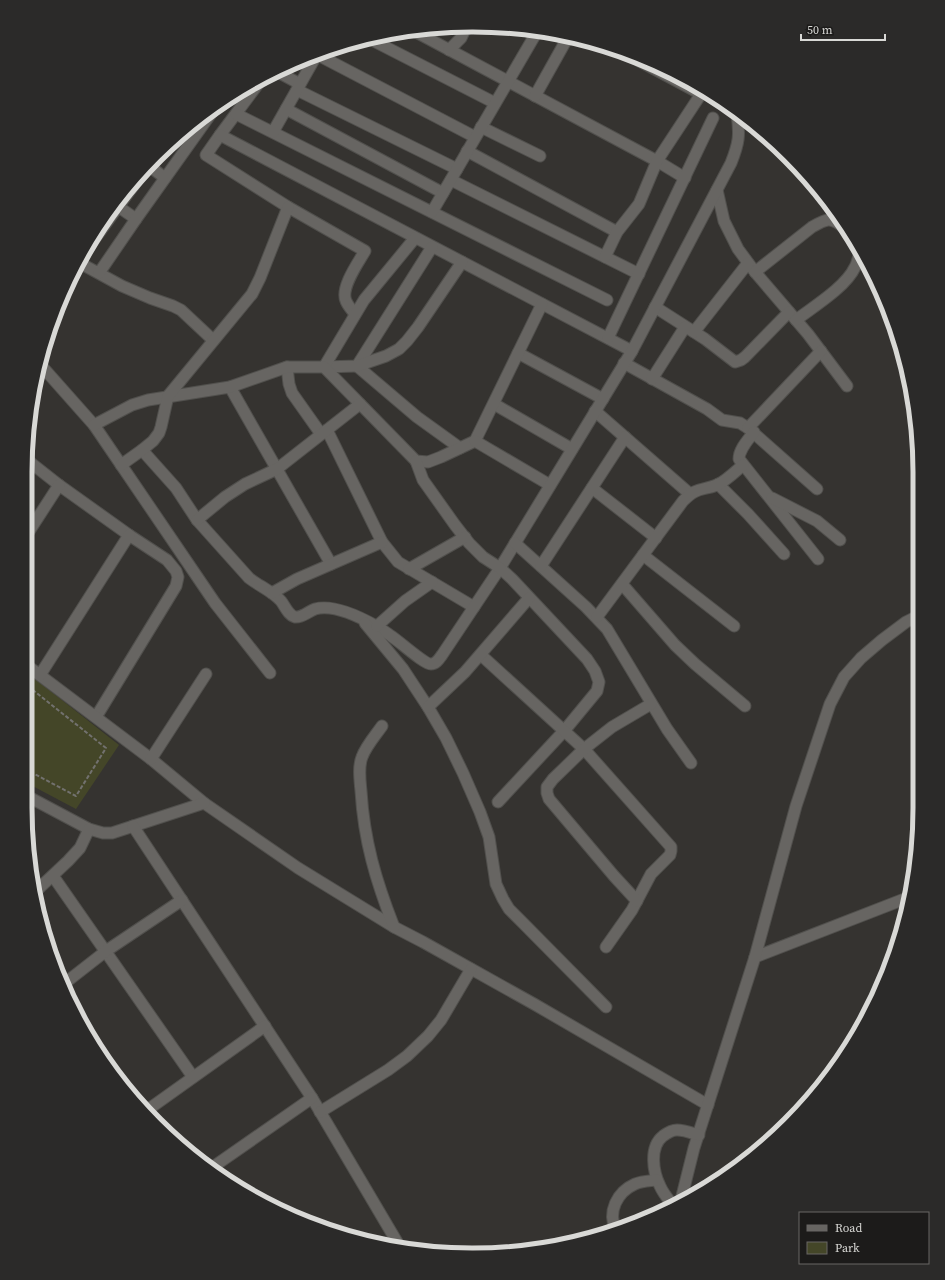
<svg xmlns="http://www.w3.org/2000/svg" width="945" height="1280" viewBox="0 0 945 1280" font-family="'Source Serif 4',serif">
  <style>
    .green { fill: #444628 }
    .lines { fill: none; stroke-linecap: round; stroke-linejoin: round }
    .minor-casing { stroke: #51504d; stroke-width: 13 }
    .path { stroke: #72716e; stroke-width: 2; stroke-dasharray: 4 2; stroke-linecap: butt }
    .minor { stroke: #676562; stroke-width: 11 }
    .rim { fill: none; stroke: #d9d9d6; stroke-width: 5 }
  </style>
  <rect width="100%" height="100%" fill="#353330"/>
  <!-- green -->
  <path class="green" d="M25 671 119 745 76 809 25 782Z"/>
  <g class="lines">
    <defs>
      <g id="minor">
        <path d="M414 31 657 161 685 178"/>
        <path d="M368 38 495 103"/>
        <path d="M449 50 461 38 466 27"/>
        <path d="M318 55 475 137"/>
        <path d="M276 71 300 84"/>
        <path d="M261 80 220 135 206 155 288 207 365 251C358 263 340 288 346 301 348 306 352 310 355 314"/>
        <path d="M297 90 457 169"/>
        <path d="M535 96 568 37"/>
        <path d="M286 109 443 193"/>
        <path d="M236 114 607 300"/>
        <path d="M481 127 540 156"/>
        <path d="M273 132 316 56"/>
        <path d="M220 135 632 351"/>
        <path d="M467 151 617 232"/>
        <path d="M148 165 165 178"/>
        <path d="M451 180 639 274"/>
        <path d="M717 190 724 221 738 249 755 272 808 334 847 386"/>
        <path d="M116 205 136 219"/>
        <path d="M432 212 538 30"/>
        <path d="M432 247 357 366 417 417 460 448"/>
        <path d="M82 256 145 170"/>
        <path d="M605 257 617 232 639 204 657 161 701 94 615 48"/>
        <path d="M78 262 122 286 150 298 173 306 181 310 213 340"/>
        <path d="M755 272 812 227C826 219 831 216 844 228"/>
        <path d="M99 273 136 219 215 108"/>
        <path d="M655 307 705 339 735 362 741 360 745 357 789 312"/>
        <path d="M796 320C813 307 846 287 855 267 857 264 858 259 859 255"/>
        <path d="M694 332 748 263"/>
        <path d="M608 338 713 118"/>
        <path d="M518 353 603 399"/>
        <path d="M39 363 94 425 215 603 270 673"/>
        <path d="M624 363 707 409 722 420 740 423 748 428 817 489"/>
        <path d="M287 367 289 384 292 393 321 434"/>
        <path d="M324 367 357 366 386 356 399 349 407 341 418 327 462 262"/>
        <path d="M324 367 364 300 415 238"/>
        <path d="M652 379 685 327"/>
        <path d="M230 387 331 564"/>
        <path d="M494 404 572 449"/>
        <path d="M595 411 690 494"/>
        <path d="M94 425 132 405 148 400 230 387 287 367H324L416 461 428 462 441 457 475 441 542 304"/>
        <path d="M748 428 821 351"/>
        <path d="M327 430 382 542 398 562 474 607"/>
        <path d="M754 432C748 440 739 449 739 459L818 559"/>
        <path d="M475 441 550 485"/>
        <path d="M142 450 176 488 197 520 249 578C259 586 272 591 281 601 285 606 288 615 295 617 302 618 309 611 315 609 333 604 360 617 376 626 381 629 386 632 391 636 399 641 424 664 431 664 436 664 439 659 442 655L500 568 632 351 731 163C739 143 740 135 737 114"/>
        <path d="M26 459 59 485 129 535 167 560 176 571 178 577 176 586 96 717"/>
        <path d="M416 461 423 480 455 525 469 543 483 557 500 568 512 579 587 659 595 671 599 682 597 691 564 731 498 802"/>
        <path d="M121 465 142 450 153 441 159 433 161 427 168 396 252 294 260 278 288 207"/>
        <path d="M718 484 748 514 784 554"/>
        <path d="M592 488 656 538"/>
        <path d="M772 498 817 521 840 540"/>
        <path d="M197 520 225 497 245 484 277 469 360 404"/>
        <path d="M26 536 59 485"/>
        <path d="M515 543 586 607 607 629 667 729 691 763"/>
        <path d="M643 555 734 626"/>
        <path d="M541 566 625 437"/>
        <path d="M409 569 465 537"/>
        <path d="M622 584 675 645 695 664 745 706"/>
        <path d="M272 593 297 579 382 542"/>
        <path d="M597 617 683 501C697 487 700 491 717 485 726 481 735 472 743 465"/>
        <path d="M365 623 403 669 428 707 446 738 463 773 480 812 489 837 496 884 503 899 509 909 523 923 606 1007"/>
        <path d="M377 626 405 601 432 582"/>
        <path d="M481 655 584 749 671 847V851L670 855 651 874 632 910 606 947"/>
        <path d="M25 664 151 759 204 803 298 868 394 927 423 942 534 1004 708 1105"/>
        <path d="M40 675 129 535"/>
        <path d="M428 707 465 672 529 598"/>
        <path d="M382 726C375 736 366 746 362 757 358 767 360 780 361 791 364 841 376 881 394 927"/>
        <path d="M151 759 206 674"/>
        <path d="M25 795 89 829 103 833H112L204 803"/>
        <path d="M133 826 312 1098 400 1247"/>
        <path d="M53 876 193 1077"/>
        <path d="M36 891 68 861 80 848 89 829"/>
        <path d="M637 901 614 876 549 799 547 793V787L553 779 584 749 612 727 651 704"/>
        <path d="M755 957 907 898"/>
        <path d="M65 983 106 951 182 900"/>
        <path d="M146 1111 265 1026"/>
        <path d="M320 1112 388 1070 407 1056 428 1036 441 1020 471 969"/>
        <path d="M210 1169 312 1098"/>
        <path d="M681 1200 694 1148 755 957 796 806 830 704 844 677 861 658 882 640 906 622 918 616"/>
        <path d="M672 1204C668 1199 663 1193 660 1186 653 1172 649 1147 663 1136 667 1133 672 1130 677 1130 684 1130 692 1133 699 1135"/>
        <path d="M616 1230C607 1212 617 1192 635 1184 642 1181 650 1181 657 1180"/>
      </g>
    </defs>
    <!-- minor casing -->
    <use href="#minor" class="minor-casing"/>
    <!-- path -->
    <path class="path" d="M25 769 76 796 106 748 29 687 25 693"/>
    <!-- minor -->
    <use href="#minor" class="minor"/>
  </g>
  <!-- crop -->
  <path d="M0 0H945V1280H0ZM472 32H473A440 440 0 0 1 913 472V808A440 440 0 0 1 473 1248H472A440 440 0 0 1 32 808V472A440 440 0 0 1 472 32Z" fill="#2b2a29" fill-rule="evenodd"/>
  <path class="rim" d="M472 32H473A440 440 0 0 1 913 472V808A440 440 0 0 1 473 1248H472A440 440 0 0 1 32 808V472A440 440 0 0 1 472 32Z"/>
  <!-- legend -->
  <rect x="799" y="1212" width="130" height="52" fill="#1c1b1a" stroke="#686765"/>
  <rect x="807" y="1225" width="20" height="6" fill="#676562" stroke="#686765"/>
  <text x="835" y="1232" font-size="12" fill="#d9d9d6">Road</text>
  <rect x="807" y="1242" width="20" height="12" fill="#444628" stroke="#686765"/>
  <text x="835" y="1252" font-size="12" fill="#d9d9d6">Park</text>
  <!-- scale -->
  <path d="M801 34v6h84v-6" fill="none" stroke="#d9d9d6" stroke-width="2"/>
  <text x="807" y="34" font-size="12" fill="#d9d9d6" stroke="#1c1b1a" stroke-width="3" paint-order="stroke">50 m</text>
</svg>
